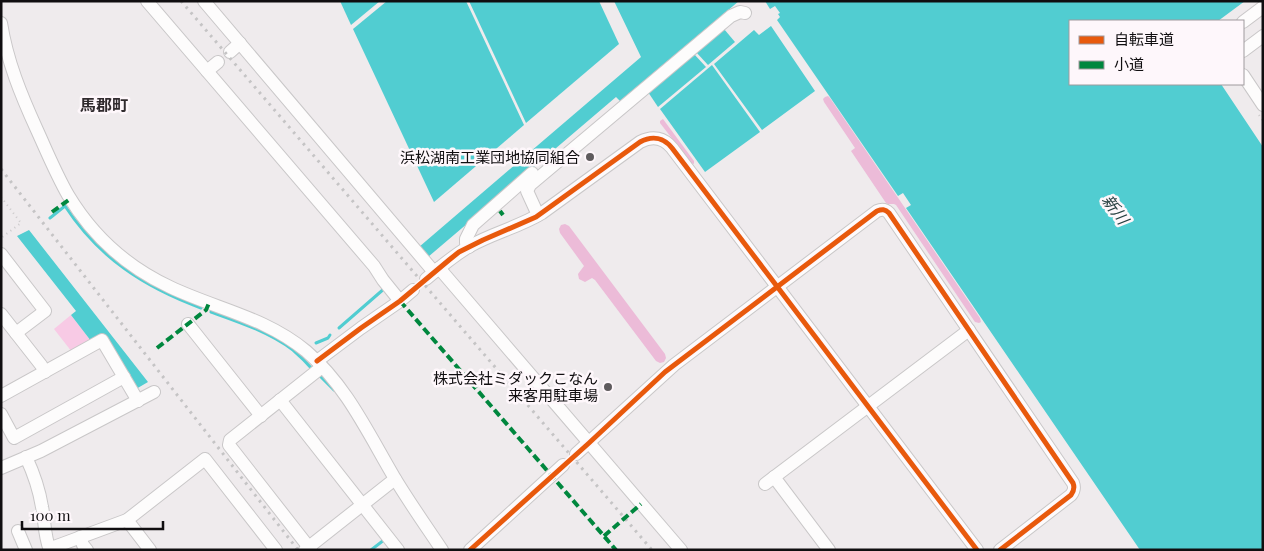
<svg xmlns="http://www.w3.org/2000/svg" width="1264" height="551" viewBox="0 0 1264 551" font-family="'Playfair Display','Noto Sans JP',serif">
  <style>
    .green { fill: #f8cae5 }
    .forest { fill: #ecbbd8 }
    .water { fill: #51cdd1 }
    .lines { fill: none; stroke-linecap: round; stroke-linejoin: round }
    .stream { stroke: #51cdd1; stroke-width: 3 }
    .minor-casing { stroke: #c9c7c8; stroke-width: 14 }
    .path { stroke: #cbc9ca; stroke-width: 2; stroke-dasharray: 1 4; stroke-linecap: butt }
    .minor { stroke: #fdfcfc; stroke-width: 12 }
    .rail { stroke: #c5c4c5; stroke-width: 3; stroke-dasharray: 2.5 5; stroke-linecap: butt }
    .quiet { stroke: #00873e; stroke-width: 4; stroke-dasharray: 8 4; stroke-linecap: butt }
    .cycleway-casing { stroke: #fef7fb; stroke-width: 8 }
    .cycleway { stroke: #e8590c; stroke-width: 5 }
    .poi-dot { fill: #5e5b5d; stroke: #fef7fb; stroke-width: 2 }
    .labels { text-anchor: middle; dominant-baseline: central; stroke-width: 5; stroke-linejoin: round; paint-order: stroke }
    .poi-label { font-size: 15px; fill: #100e10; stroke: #fef7fb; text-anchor: end }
    .neighbourhood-label { font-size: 16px; font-weight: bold; fill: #302b2e; stroke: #fef7fb }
    .water-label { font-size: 16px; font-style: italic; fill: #274041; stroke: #fef7fb }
  </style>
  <rect width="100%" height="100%" fill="#efebed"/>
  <!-- green -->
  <path class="green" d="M71 315 91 341 72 352 54 329Z"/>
  <!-- forest -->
  <g class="forest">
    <path d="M828 96 830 98 980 318 981 322 979 323 975 322 896 205 894 204H888L886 203 851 151 855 148 824 102 823 99 825 97Z"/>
    <path d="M663 119 694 161V164L691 163 660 123V121Z"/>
    <path d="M565 224 569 226 665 354 666 358 664 362 660 363 656 361 595 280 592 278 585 282 579 279 578 274 584 266 560 233 559 229 561 225Z"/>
  </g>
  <!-- water -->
  <g class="water">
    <path d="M340 1H380L351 25Z"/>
    <path d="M387 1H466L524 125 434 202 353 29Z"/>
    <path d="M469 1H599L619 44 526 123Z"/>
    <path d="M614 1H739L620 101 616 97 428 257 419 247 641 57Z"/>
    <path d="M765 1H1245L1218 21H1070V84H1221L1263 147V550H1140L906 208 911 205 903 193 898 196 777 20 780 17 778 14 780 13 775 6 770 9Z"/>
    <path d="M771 26 815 91 762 130 714 64 754 30 759 35Z"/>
    <path d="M724 29 735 42 708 65 696 52Z"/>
    <path d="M694 54 706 67 658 107 648 92Z"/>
    <path d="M712 65 760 132 705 172 660 109Z"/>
    <path d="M29 230 148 382 136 389 104 335 91 341 71 315 76 311 17 236Z"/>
  </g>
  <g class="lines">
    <!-- stream -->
    <g class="stream">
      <path d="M50 218 65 206C99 258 144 287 201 308"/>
      <path d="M211 312C239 322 269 332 293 350 300 356 307 363 313 370"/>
      <path d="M339 328 385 288"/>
      <path d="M316 343 328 338 330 335"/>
      <path d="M319 375 334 390"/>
      <path d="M371 550 384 540"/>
    </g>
    <defs>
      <g id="minor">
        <path d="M147 1 374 266 383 280 400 301"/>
        <path d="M204 1 434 272"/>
        <path d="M1243 22 1263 7"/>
        <path d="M1 23C7 61 21 95 37 130 47 152 56 174 68 195 92 235 127 267 170 287 216 309 265 317 306 351 346 385 368 433 394 477 409 502 426 526 442 550"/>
        <path d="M1243 51 1263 36"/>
        <path d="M230 52 240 43"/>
        <path d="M207 71 218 62"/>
        <path d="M1243 75 1263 105"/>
        <path d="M538 215 527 191 530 185 731 16 740 12 745 13"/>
        <path d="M469 247 466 243V239L473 225 532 173"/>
        <path d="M1 254 45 311 16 333"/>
        <path d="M439 268 681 550"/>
        <path d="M426 279C440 267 454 255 470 246 493 233 519 227 542 213L640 142C653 135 664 138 672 148L977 550"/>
        <path d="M1 314 41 365 45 372"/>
        <path d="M188 324 261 416"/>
        <path d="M317 361 361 328 400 301 413 290"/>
        <path d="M1 396 102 340 138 401"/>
        <path d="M280 400 398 550"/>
        <path d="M1 414 14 438 124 377"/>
        <path d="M576 454 674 365 877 211C882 209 885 209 889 213L1073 483C1075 488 1074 491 1071 495L1000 550"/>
        <path d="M26 457C34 474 39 488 42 507 45 521 44 536 50 550"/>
        <path d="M1 468 41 451 154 392"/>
        <path d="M774 477 829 550"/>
        <path d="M765 484 969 330"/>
        <path d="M127 520 150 550"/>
        <path d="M18 531 26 550"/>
        <path d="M80 537 83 545 87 550"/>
        <path d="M51 550 54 547 127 520 205 459 276 550"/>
        <path d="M305 550 395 479"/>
        <path d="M311 550 229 445 230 440 322 367"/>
        <path d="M470 550 563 465"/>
      </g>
    </defs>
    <!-- minor casing -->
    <use href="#minor" class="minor-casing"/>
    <!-- path -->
    <g class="path">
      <path d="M1259 115 1263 121"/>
      <path d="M1 197 21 223 1 238"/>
    </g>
    <!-- minor -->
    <use href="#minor" class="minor"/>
    <!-- rail -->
    <g class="rail">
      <path d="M181 1 652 550"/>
      <path d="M1 169 298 550"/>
    </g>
    <!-- quiet -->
    <g class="quiet">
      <path d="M500 211 503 215"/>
      <path d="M52 212 70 199"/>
      <path d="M400 301 616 550"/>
      <path d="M157 348 206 310 209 303"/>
      <path d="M604 536 641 504"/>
    </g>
    <defs>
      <g id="cycleway">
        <path d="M317 361 361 328 400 301 449 260 459 252 483 240 536 217 640 142C653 135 664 138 672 148L977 550"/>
        <path d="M470 550 589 443 665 372 877 211C882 209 885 209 889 213L1073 483C1075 488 1074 491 1071 495L1000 550"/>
      </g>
    </defs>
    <!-- cycleway casing -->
    <use href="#cycleway" class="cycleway-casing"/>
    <!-- cycleway -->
    <use href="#cycleway" class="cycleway"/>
  </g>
  <!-- markers -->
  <g class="poi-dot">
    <circle cx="590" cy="157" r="5"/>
    <circle cx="608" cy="387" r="5"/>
  </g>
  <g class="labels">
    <!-- poi labels -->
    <g class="poi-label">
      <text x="580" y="157">浜松湖南工業団地協同組合</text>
      <text x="598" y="378">株式会社ミダックこなん<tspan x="598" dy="17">来客用駐車場</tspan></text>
    </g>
    <!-- neighbourhood labels -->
    <g class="neighbourhood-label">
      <text x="104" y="104">馬郡町</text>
    </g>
    <!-- water labels -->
    <g class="water-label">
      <text transform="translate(1116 209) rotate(54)">新川</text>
    </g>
  </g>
  <!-- border -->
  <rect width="1264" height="551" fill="none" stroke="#100e10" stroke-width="5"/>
  <!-- legend -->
  <rect x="1069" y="20" width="175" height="65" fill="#fef7fb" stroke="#9f9a9d"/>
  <rect x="1079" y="36" width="25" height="8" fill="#e8590c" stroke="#9f9a9d"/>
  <text x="1114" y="45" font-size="15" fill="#100e10">自転車道</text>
  <rect x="1079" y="61" width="25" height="8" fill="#00873e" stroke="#9f9a9d"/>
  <text x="1114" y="70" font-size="15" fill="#100e10">小道</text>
  <!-- scale -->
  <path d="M22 521v8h141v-8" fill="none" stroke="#100e10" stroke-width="2.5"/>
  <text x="30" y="521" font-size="15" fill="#100e10" stroke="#fef7fb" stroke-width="4" paint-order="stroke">100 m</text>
</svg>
